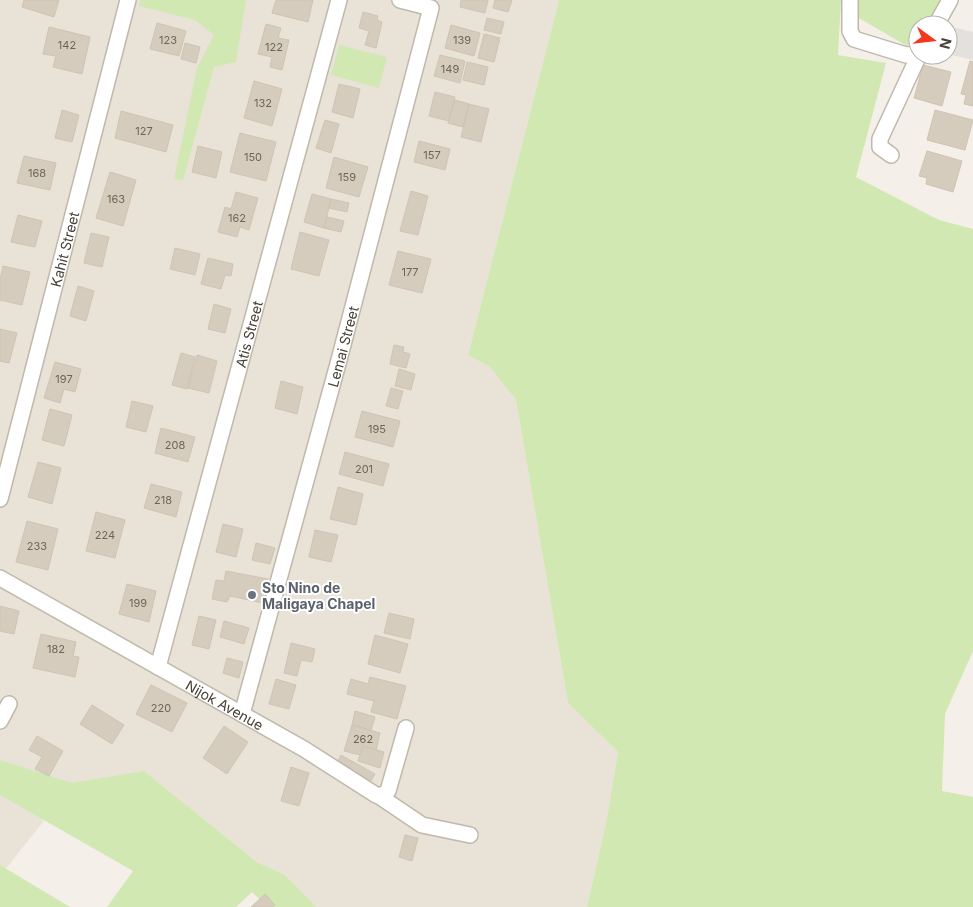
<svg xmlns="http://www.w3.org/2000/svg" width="973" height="907" viewBox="0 0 973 907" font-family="Inter,sans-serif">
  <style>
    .residential { fill: #e8e2d7 }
    .green { fill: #d2e8b3 }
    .parking { fill: #e3e0dd }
    .building { fill: #d6ccbe; stroke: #d0c3b2 }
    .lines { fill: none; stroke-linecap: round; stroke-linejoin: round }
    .minor-casing { stroke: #c0b8ab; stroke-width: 18 }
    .minor { stroke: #fff; stroke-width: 15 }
    .worship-dot { fill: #6b7280; stroke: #fff; stroke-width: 2 }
    .labels { text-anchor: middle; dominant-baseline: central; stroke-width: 4; stroke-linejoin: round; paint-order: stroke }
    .number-label { font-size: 11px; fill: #6c6459 }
    .street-label { font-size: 14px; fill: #484137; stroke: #fff }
    .worship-label { font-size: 14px; font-weight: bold; fill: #5b616d; stroke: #fff; text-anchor: start }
  </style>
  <rect width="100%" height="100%" fill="#f4f0e9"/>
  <!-- residential -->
  <path class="residential" d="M0 0H559L468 355 490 367 516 400 568 703 618 752 607 818 587 907H315L285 875 257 862 144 771 70 788 0 876Z"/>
  <!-- green -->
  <g class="green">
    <path d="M140 0H246L236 62 214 67 183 180 174 179 197 68 214 35 195 20 139 6Z"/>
    <path d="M559 0H841L838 55 886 63 856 177 939 220 973 229V651L945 714 942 791 973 797V907H587L607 818 618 752 568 703 516 400 490 367 468 355Z"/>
    <path d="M859 0H943L924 25H918V32L907 46 857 17Z"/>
    <path d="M339 45 387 57 379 88 331 75Z"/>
    <path d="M0 760 72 783 144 771 257 862 285 875 316 907H268L252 892 236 907H107L133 871 0 795Z"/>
    <path d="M0 865 70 907H0Z"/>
  </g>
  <!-- parking -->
  <path class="parking" d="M948 26 973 32V60L948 54Z"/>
  <!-- building -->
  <g class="building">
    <path d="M24 0H59L54 17 22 7Z"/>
    <path d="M276 0H313L308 22 272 13Z"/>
    <path d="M461 0H488L485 13 460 7Z"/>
    <path d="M495 0H512L508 12 493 8Z"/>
    <path d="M363 12 378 16 377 20 382 22 376 48 365 45 369 31 359 28Z"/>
    <path d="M487 18 504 22 501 34 484 30Z"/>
    <path d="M157 23 186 31 179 56 150 49Z"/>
    <path d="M266 24 281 28 278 38 289 40 282 70 270 67 272 57 258 54Z"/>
    <path d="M451 25 480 33 474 56 445 48Z"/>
    <path d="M49 27 90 37 82 74 53 67 56 56 43 54Z"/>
    <path d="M484 34 500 38 494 62 478 58Z"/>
    <path d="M185 43 200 47 196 63 181 59Z"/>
    <path d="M440 55 465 61 460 83 434 76Z"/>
    <path d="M970 61 973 62V106L964 104 966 95 961 94Z"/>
    <path d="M467 62 488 67 484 85 463 80Z"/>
    <path d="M923 65 951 72 942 106 914 98Z"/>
    <path d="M254 81 282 89 272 126 244 118Z"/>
    <path d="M339 84 360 89 353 118 332 112Z"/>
    <path d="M435 92 455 97 449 121 429 116Z"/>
    <path d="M455 100 469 104 463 127 448 123Z"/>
    <path d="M469 104 489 109 481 142 461 137Z"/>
    <path d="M62 110 79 115 72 142 55 138Z"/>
    <path d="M935 110 973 120 965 150 927 140Z"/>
    <path d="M121 111 173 125 166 152 115 138Z"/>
    <path d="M325 120 339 124 331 153 316 148Z"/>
    <path d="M240 133 276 142 266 181 230 172Z"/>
    <path d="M419 141 450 149 445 170 414 162Z"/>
    <path d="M198 146 222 152 216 178 192 172Z"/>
    <path d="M927 151 962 161 953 192 926 184 927 178 919 176Z"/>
    <path d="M24 156 56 163 50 190 17 183Z"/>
    <path d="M334 157 368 167 359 197 326 188Z"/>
    <path d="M110 172 136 180 123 226 96 218Z"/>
    <path d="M411 191 428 196 418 235 400 231Z"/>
    <path d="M236 192 258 198 249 230 240 227 237 237 218 232 225 207 231 209Z"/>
    <path d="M312 194 331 199 324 228 304 222Z"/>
    <path d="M331 199 349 203 347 212 329 208Z"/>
    <path d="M18 215 42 221 35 247 11 242Z"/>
    <path d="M327 217 344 221 341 232 324 228Z"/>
    <path d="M300 232 329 240 319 276 291 269Z"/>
    <path d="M91 233 109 237 102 267 84 263Z"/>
    <path d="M175 248 200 254 195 275 170 269Z"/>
    <path d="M398 251 431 259 422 293 389 285Z"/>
    <path d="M208 258 233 264 231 276 225 275 221 289 201 284Z"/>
    <path d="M3 266 30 272 22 305 0 300V280Z"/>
    <path d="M78 286 94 291 86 321 70 316Z"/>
    <path d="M214 304 231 309 225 333 208 329Z"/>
    <path d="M0 329 17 333 9 363 0 361Z"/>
    <path d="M394 345 404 347 403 352 410 354 406 368 390 364Z"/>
    <path d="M181 353 195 357 187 389 172 385Z"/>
    <path d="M197 355 217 361 209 393 188 388Z"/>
    <path d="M55 362 81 369 75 392 64 389 60 403 44 398Z"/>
    <path d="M399 369 415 374 411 390 395 386Z"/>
    <path d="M281 381 303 387 297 414 275 408Z"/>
    <path d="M391 388 403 391 398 409 386 406Z"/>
    <path d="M132 401 153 406 146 432 126 427Z"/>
    <path d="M50 409 72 415 64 446 42 440Z"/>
    <path d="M362 411 400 421 393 447 355 437Z"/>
    <path d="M161 428 195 437 188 462 155 453Z"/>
    <path d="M345 452 389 464 383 486 339 474Z"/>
    <path d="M38 462 61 468 52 504 28 497Z"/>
    <path d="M151 484 182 492 176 517 144 508Z"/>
    <path d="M338 487 363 494 356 525 330 519Z"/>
    <path d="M96 512 125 520 115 558 86 551Z"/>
    <path d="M27 521 58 529 48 570 16 562Z"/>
    <path d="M223 524 243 529 236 557 216 552Z"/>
    <path d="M315 530 338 535 331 562 309 557Z"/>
    <path d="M256 543 275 548 270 564 252 560Z"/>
    <path d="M226 571 268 579 263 603 230 596 227 602 212 599 216 580 224 581Z"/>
    <path d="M127 584 156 591 149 622 119 614Z"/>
    <path d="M0 606 19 611 14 634 0 631Z"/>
    <path d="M389 613 414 619 410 639 384 633Z"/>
    <path d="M199 616 216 620 209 649 192 645Z"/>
    <path d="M224 621 249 628 244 644 220 637Z"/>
    <path d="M41 634 76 642 73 656 79 657 75 677 33 668Z"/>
    <path d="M375 635 408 644 400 673 368 664Z"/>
    <path d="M291 643 315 649 312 662 301 660 297 676 284 673Z"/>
    <path d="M227 658 243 662 239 678 223 673Z"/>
    <path d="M370 677 406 686 397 719 371 712 374 701 347 694 351 679 368 684Z"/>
    <path d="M276 679 296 685 289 709 269 704Z"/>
    <path d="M151 685 187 703 172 732 136 714Z"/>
    <path d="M92 705 124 725 112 744 80 724Z"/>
    <path d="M355 711 375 717 371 730 352 725Z"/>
    <path d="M352 725 380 733 376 750 363 746 360 755 344 751Z"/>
    <path d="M224 726 248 742 227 774 203 758Z"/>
    <path d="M37 736 63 751 49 776 35 769 42 757 29 750Z"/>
    <path d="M363 746 384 752 380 768 358 761Z"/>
    <path d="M341 755 375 774 369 784 336 765Z"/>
    <path d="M291 767 309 773 299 806 281 801Z"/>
    <path d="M405 835 418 838 412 861 399 857Z"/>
    <path d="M265 894 275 905 272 907H251Z"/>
  </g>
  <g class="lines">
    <defs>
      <g id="minor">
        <path d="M850 0V31L854 39 906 55 918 54"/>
        <path d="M936 25 950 0"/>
        <path d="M891 155 880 147V139L919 55"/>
        <path id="s1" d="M0 499 128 0"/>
        <path id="s2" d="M0 578 304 749 376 795H383L388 791 406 728"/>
        <path id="s3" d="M158 667 339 0"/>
        <path id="s4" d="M242 714 339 360 431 8 400 0"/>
        <path d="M0 721 9 704"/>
        <path d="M379 796 422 825 470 835"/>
      </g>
    </defs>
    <!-- minor casing -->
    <use href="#minor" class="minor-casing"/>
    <!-- minor -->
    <use href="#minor" class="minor"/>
  </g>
  <!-- markers -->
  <circle class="worship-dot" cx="252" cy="595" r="5"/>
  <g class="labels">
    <!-- number labels -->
    <g class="number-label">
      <text x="168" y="40">123</text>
      <text x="462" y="40">139</text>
      <text x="67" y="45">142</text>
      <text x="274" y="47">122</text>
      <text x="450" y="69">149</text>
      <text x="263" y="103">132</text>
      <text x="144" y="131">127</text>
      <text x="432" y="155">157</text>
      <text x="253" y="157">150</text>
      <text x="37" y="173">168</text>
      <text x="347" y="177">159</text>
      <text x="116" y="199">163</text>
      <text x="237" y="218">162</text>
      <text x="410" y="272">177</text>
      <text x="64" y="379">197</text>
      <text x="377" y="429">195</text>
      <text x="175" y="445">208</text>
      <text x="364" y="469">201</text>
      <text x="163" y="500">218</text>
      <text x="105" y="535">224</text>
      <text x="37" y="546">233</text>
      <text x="138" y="603">199</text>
      <text x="56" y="649">182</text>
      <text x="161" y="708">220</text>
      <text x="363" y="739">262</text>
    </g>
    <!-- street labels -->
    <g class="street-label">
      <text stroke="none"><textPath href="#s1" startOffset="258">Kahit Street</textPath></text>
      <text stroke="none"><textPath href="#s3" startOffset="345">Atis Street</textPath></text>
      <text stroke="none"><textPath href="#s4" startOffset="381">Lemai Street</textPath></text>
      <text stroke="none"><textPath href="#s2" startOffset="258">Nijok Avenue</textPath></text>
    </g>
    <!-- worship labels -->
    <g class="worship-label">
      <text x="262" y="587">Sto Nino de<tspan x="262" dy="16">Maligaya Chapel</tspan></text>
    </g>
  </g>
  <!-- north arrow -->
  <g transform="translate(933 40) rotate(105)"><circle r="24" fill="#ffffff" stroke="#b6b3af"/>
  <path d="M0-4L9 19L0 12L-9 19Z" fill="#f6371e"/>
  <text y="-8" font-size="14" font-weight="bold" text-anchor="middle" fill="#484137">N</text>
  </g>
</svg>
